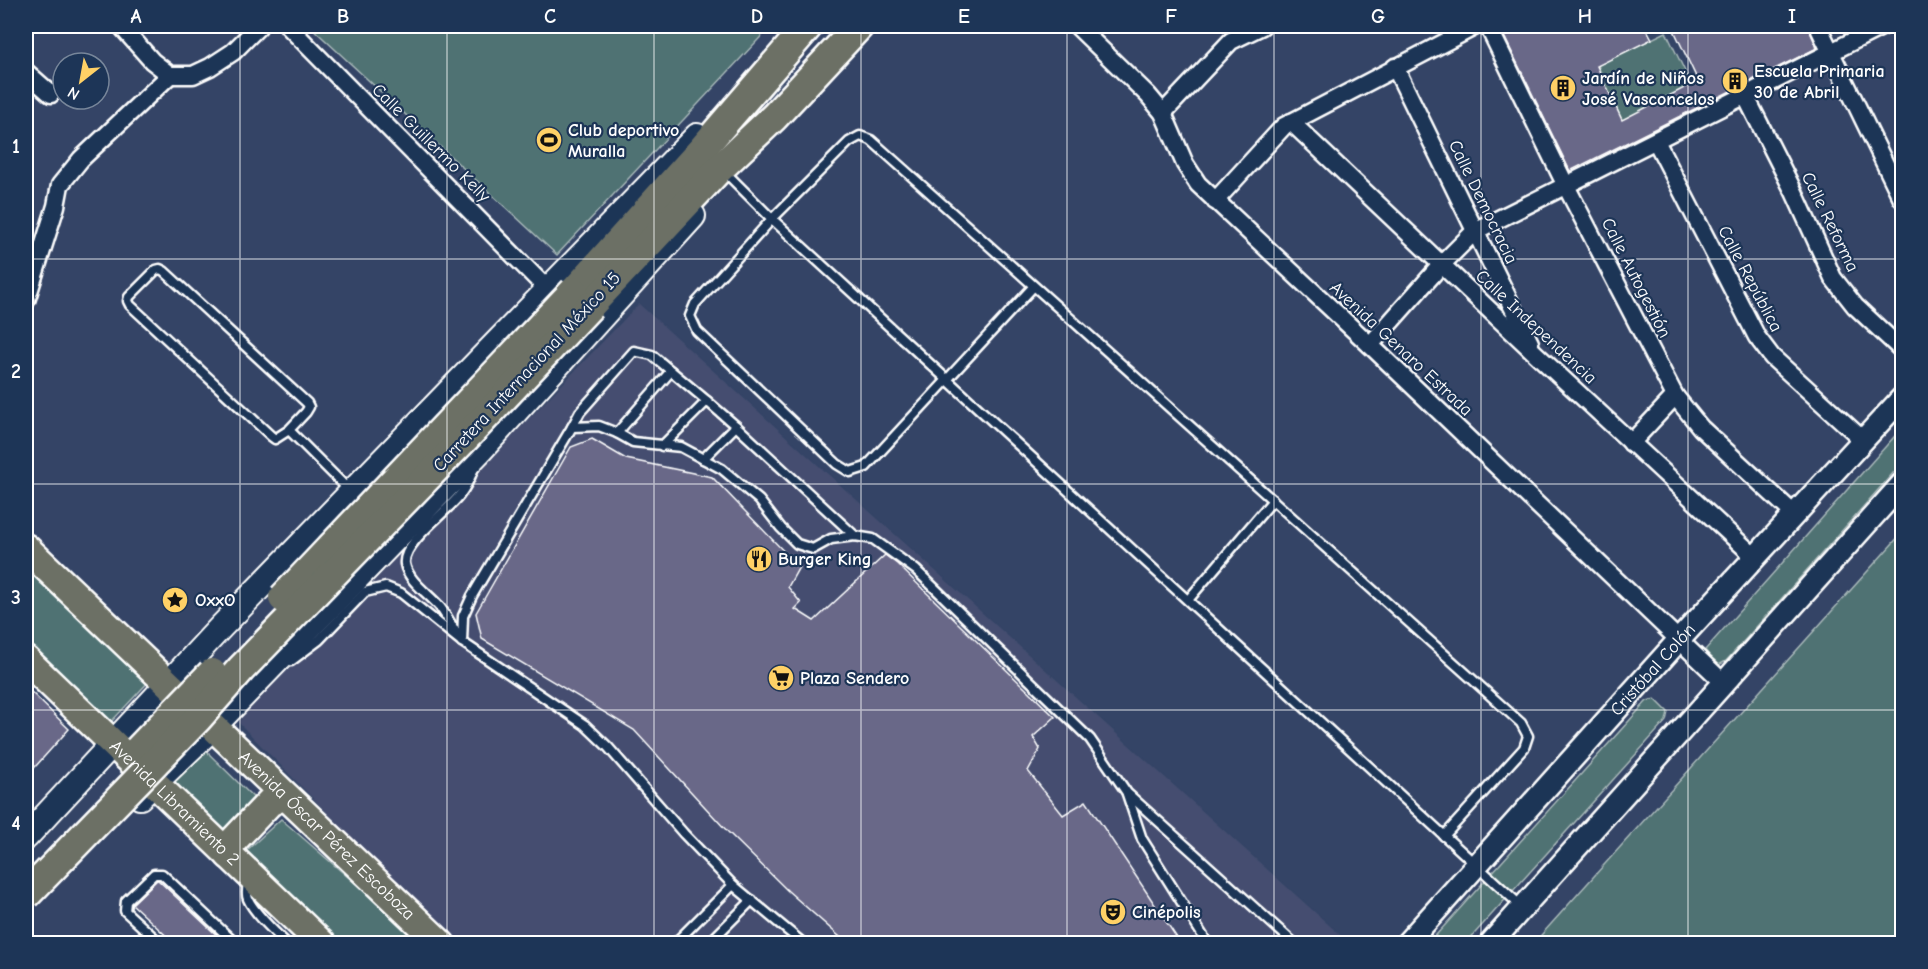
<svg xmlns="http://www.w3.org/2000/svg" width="1928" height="969" viewBox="0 0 1928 969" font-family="'Comic Neue',sans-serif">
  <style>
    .built { fill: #444e70 }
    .green { fill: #507273; stroke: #a8b8b9; stroke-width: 1.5 }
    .building { fill: #696788; stroke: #fff; stroke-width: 1.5 }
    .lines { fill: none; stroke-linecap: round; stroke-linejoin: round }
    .service-casing { stroke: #fff; stroke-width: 13 }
    .minor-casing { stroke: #fff; stroke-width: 21 }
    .tertiary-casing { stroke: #fff; stroke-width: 26 }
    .secondary-casing { stroke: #fff; stroke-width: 28 }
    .primary-casing { stroke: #fff; stroke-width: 32 }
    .trunk-casing { stroke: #fff; stroke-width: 33 }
    .service { stroke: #1d3557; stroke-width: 8 }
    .minor { stroke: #1d3557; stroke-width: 16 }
    .tertiary { stroke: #1d3557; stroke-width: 21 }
    .secondary { stroke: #1d3557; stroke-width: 24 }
    .primary { stroke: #6c7065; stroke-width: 27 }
    .trunk { stroke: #6c7065; stroke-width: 28 }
    .trunk-bridge-casing { stroke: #fff; stroke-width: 33; stroke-linecap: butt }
    .trunk-bridge { stroke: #6c7065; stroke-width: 28 }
    .grid { fill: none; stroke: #fff; stroke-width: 1.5; stroke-opacity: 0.55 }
    .labels { text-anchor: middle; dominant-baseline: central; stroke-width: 4.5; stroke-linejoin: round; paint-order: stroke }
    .poi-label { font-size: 18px; font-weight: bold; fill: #fff; stroke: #1d3557; text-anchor: start }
    .street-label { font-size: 18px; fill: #fff; stroke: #1d3557 }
    .neatline { fill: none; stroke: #fff; stroke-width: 2 }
    .grid-label { font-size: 20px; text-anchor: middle; font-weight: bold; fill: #fff }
  </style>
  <rect width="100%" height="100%" fill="#344466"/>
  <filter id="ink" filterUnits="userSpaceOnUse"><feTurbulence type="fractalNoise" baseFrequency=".0167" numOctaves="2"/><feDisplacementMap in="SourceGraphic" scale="12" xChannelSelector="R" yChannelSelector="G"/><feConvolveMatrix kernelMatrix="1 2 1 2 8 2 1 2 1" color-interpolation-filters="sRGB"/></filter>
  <g filter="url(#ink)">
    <!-- built -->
    <path class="built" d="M639 304 1349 943H455L238 722Z"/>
    <!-- green -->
    <g class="green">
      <path d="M310 26H771L557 255Z"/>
      <path d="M1666 32 1706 115 1637 150 1603 81 1598 65Z"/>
      <path d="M1902 428V463L1726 661 1717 666 1705 650Z"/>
      <path d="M1902 533V943H1534Z"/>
      <path d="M26 565 152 678 110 723 26 643Z"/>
      <path d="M1655 699 1668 712 1666 721 1466 943 1428 944 1647 701Z"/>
      <path d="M205 750 258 802 220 840 169 788Z"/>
      <path d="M281 819 424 943H341L244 853Z"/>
    </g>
    <!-- building -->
    <g class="building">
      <path d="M1499 26H1645L1652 39 1597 66 1622 120 1698 81 1672 26H1808L1817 48 1570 171Z"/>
      <path d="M592 439 626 459 712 477 799 567 788 587 801 603 795 609 814 621 885 555 897 564 1055 717 1033 737 1040 749 1028 771 1063 815 1086 801 1181 944H848L788 891 728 832 634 730 482 639 476 613 571 447Z"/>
      <path d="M26 687 69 729 26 777Z"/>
      <path d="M157 880H158L226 944H175L132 904Z"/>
    </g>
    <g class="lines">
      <defs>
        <g id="service">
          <path d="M729 176 772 219 1522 907"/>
          <path d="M1034 286 866 467 850 472 837 464 697 331 690 316 695 304 772 219 849 142 860 136 871 140C1088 334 1305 529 1521 723L1528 736 1524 748 1444 836"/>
          <path d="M572 427 580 412 634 351 652 355 707 401"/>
          <path d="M289 430 306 412 309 407 307 403 164 271 160 269 156 270 129 297 128 301 130 305 271 436 275 439 289 430 349 490"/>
          <path d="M617 433 671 371"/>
          <path d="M662 446 707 401 736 426"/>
          <path d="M703 459 736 426 855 536"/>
          <path d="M1188 600 1273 500"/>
          <path d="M457 634C452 626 446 615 440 607 429 594 408 581 405 564 402 543 447 512 459 496 466 487 470 479 474 468"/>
          <path d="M462 642 463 616 472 596 572 427 599 426 617 433 633 442 681 447 722 469 759 500 781 528 797 544 813 549 831 539 855 536 873 539 916 570 1090 739 1127 793 1295 944"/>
          <path d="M291 661 319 640 365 592 386 587 401 593 462 642 585 725 608 747 684 834 733 885 804 944"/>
          <path d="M1127 794 1142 839 1208 944"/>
          <path d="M249 879C248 886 245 892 248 899 254 913 275 932 287 944"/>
          <path d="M161 944 125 911 126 901 154 874H162L236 944"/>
          <path d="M674 944 733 885"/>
          <path d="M708 944 752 900"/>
        </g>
        <g id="minor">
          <path d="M121 26 152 61 170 75H193L210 67 233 52 259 26"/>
          <path d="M288 26 547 289"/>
          <path d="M1077 26 1148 95 1163 113 1185 164 1198 184 1370 345 1723 682"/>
          <path d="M1488 26 1566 186 1675 396 1701 428 1795 515"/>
          <path d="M1818 26 1902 199"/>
          <path d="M1395 67 1530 343"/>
          <path d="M26 72 51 94"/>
          <path d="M1745 95 1794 192 1833 278 1855 306 1902 350"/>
          <path d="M1163 113 1231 41 1262 26"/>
          <path d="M1291 122 1536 354 1756 558"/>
          <path d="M1656 141 1757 337 1772 357 1863 440"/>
          <path d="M1215 201 1284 126 1476 26"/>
          <path d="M26 301 56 206 60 185 81 159 170 75"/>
          <path d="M1370 345 1442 264 1475 231 1883 26"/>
          <path d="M1631 443 1675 396"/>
        </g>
        <g id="tertiary">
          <path id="s1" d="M1406 944 1678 641 1902 398"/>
          <path d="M1490 944 1902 484"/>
        </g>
        <g id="secondary">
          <path d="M140 797 213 727 479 452 693 216"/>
          <path d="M26 837 220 628 697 136"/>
        </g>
        <g id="primary">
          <path id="s2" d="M26 548 441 944"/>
          <path id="s3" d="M26 660 322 944"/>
          <path d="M229 855 230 845 234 840 270 802 284 796"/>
        </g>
        <g id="trunk">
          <path d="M574 291 701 150 808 26"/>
          <path d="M590 306 718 170 774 117 859 26"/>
        </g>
      </defs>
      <!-- service casing -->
      <use href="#service" class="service-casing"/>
      <!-- minor casing -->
      <use href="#minor" class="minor-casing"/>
      <!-- tertiary casing -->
      <use href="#tertiary" class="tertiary-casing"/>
      <!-- secondary casing -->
      <use href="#secondary" class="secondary-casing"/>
      <!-- primary casing -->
      <use href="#primary" class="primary-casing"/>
      <!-- trunk casing -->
      <use href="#trunk" class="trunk-casing"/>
      <!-- service -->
      <use href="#service" class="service"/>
      <!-- minor -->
      <use href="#minor" class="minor"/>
      <!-- tertiary -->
      <use href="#tertiary" class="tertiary"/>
      <!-- secondary -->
      <use href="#secondary" class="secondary"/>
      <!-- primary -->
      <use href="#primary" class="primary"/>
      <!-- trunk -->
      <use href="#trunk" class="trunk"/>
      <defs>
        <g id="trunk-bridge">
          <path d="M283 598 574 291"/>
          <path d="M138 750 212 673"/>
          <path d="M26 895 197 719 241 669 469 434 590 306"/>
        </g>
      </defs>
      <!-- trunk-bridge casing -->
      <use href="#trunk-bridge" class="trunk-bridge-casing"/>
      <!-- trunk-bridge -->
      <use href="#trunk-bridge" class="trunk-bridge"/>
    </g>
  </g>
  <!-- grid -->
  <path class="grid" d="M240 26V944M447 26V944M654 26V944M861 26V944M1067 26V944M1274 26V944M1481 26V944M1688 26V944M26 259H1902M26 484H1902M26 710H1902"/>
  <!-- icons -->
  <defs>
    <symbol id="building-disc" viewBox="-11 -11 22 22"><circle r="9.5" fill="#ffd166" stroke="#1d3557"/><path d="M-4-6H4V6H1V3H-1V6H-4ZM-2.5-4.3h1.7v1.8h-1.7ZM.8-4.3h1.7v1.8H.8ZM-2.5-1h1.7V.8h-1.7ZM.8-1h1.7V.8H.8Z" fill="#111"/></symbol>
    <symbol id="stadium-disc" viewBox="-11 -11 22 22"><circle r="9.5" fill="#ffd166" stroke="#1d3557"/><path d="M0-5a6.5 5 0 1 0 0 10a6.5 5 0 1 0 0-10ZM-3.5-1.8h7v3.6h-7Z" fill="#111"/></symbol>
    <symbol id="restaurant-disc" viewBox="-11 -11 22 22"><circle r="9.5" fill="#ffd166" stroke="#1d3557"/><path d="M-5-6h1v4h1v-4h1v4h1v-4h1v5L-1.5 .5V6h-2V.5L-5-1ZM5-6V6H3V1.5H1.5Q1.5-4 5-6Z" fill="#111"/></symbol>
    <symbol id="sight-disc" viewBox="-11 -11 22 22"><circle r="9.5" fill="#ffd166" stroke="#1d3557"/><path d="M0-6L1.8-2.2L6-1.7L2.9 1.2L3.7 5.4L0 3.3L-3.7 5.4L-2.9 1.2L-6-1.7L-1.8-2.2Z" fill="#111"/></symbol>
    <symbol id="supermarket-disc" viewBox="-11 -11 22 22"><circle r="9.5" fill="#ffd166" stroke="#1d3557"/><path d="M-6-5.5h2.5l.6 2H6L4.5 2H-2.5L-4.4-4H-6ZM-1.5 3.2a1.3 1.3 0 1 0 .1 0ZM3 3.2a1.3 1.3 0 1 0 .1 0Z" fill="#111"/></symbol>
    <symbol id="theatre-disc" viewBox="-11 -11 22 22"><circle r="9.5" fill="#ffd166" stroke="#1d3557"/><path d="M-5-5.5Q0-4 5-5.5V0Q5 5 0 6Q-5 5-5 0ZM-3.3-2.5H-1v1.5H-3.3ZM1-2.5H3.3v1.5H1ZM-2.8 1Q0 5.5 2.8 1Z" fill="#111"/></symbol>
  </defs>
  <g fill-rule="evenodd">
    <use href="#building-disc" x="1720" y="66" width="30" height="30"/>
    <use href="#building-disc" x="1548" y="73" width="30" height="30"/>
    <use href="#stadium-disc" x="534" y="125" width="30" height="30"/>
    <use href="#restaurant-disc" x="744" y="544" width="30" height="30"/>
    <use href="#sight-disc" x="160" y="585" width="30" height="30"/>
    <use href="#supermarket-disc" x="766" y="663" width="30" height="30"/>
    <use href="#theatre-disc" x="1098" y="897" width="30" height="30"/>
  </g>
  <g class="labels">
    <!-- poi labels -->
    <g class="poi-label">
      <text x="1754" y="71">Escuela Primaria<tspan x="1754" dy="21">30 de Abril</tspan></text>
      <text x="1582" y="78">Jardín de Niños<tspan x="1582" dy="21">José Vasconcelos</tspan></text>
      <text x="568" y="130">Club deportivo<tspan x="568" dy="21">Muralla</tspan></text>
      <text x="778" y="559">Burger King</text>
      <text x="195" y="600">OxxO</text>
      <text x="800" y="678">Plaza Sendero</text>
      <text x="1132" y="912">Cinépolis</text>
    </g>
    <!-- street labels -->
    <g class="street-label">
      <text transform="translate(431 143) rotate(45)">Calle Guillermo Kelly</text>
      <text transform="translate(1483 202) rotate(64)">Calle Democracia</text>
      <text transform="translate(1830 222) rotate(64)">Calle Reforma</text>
      <text transform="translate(1636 278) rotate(63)">Calle Autogestión</text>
      <text transform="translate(1750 279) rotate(62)">Calle República</text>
      <text transform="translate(1536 327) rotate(43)">Calle Independencia</text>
      <text transform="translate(1401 349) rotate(43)">Avenida Genaro Estrada</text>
      <text transform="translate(527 372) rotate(-47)">Carretera Internacional México 15</text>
      <text stroke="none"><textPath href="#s1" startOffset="369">Cristóbal Colón</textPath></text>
      <text stroke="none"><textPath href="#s3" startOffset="206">Avenida Libramiento 2</textPath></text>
      <text stroke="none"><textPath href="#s2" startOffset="416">Avenida Óscar Pérez Escoboza</textPath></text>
    </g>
  </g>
  <!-- margin -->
  <rect width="1928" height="969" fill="none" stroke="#1d3557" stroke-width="66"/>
  <!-- north arrow -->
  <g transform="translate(81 81) rotate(211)"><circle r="28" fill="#1d3557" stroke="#77869a" stroke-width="1.5"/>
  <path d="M0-4.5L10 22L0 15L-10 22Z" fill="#ffd166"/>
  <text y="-9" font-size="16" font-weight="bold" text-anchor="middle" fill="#ffffff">N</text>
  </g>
  <rect x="33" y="33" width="1862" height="903" class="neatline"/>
  <g class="grid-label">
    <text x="136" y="23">A</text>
    <text x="343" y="23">B</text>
    <text x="550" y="23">C</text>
    <text x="757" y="23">D</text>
    <text x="964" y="23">E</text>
    <text x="1171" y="23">F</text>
    <text x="1378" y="23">G</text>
    <text x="1585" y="23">H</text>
    <text x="1792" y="23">I</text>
    <text x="16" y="153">1</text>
    <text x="16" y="378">2</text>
    <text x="16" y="604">3</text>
    <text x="16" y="830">4</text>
  </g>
</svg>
